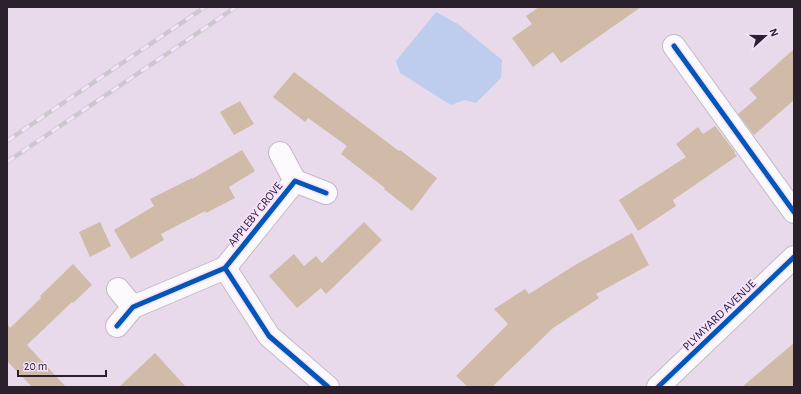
<svg xmlns="http://www.w3.org/2000/svg" width="801" height="394" viewBox="0 0 801 394" font-family="'Alegreya Sans',sans-serif">
  <style>
    .water { fill: #beccee }
    .building { fill: #cfbba8 }
    .lines { fill: none; stroke-linecap: round; stroke-linejoin: round }
    .street-casing { stroke: #c4b9c7; stroke-width: 24 }
    .secondary-casing { stroke: #c4b9c7; stroke-width: 24 }
    .street { stroke: #fcf9fc; stroke-width: 22 }
    .secondary { stroke: #fcf9fc; stroke-width: 22 }
    .rail-casing { stroke: #cbc7cc; stroke-width: 4.5 }
    .rail { stroke: #f6e1fc; stroke-width: 3; stroke-dasharray: 9; stroke-linecap: butt }
    .cycleway-casing { stroke: #f6e1fc; stroke-width: 8 }
    .cycleway { stroke: #0057b8; stroke-width: 5 }
    .labels { text-anchor: middle; dominant-baseline: central; stroke-width: 3.5; stroke-linejoin: round; paint-order: stroke }
    .street-label { font-size: 12px; fill: #2a212d; stroke: #f6e1fc }
  </style>
  <rect width="100%" height="100%" fill="#e8daeb"/>
  <!-- water -->
  <path class="water" d="M436 12 458 24 502 60 501 78 476 103 465 100 451 105 400 73 396 61Z"/>
  <!-- building -->
  <g class="building">
    <path d="M539 7H641L561 63 553 52 533 67 512 38 532 24 526 16Z"/>
    <path d="M794 49V100L754 135 738 114 757 98 749 89Z"/>
    <path d="M294 72 399 151 400 150 437 178 412 211 384 189 385 188 341 154 347 146 308 118 305 122 273 97Z"/>
    <path d="M240 101 254 124 234 135 220 112Z"/>
    <path d="M715 126 735 152 734 153 737 156 673 200 676 206 638 231 619 200 686 157 676 144 698 127 703 134Z"/>
    <path d="M242 150 255 171 229 187 235 198 206 213 205 211 161 234 164 240 131 259 114 230 154 206 150 199 192 178V179Z"/>
    <path d="M100 222 111 246 90 257 79 232Z"/>
    <path d="M364 222 382 240 326 294 321 288 297 308 269 276 294 254 304 266 316 256 322 263Z"/>
    <path d="M632 233 649 265 596 294 599 298 553 328 492 387H468L456 376 508 324 494 309 525 289 529 294 575 265Z"/>
    <path d="M73 264 92 285 73 303 72 302 27 345 66 387H32L8 362 7 364V324L10 328 41 298 40 296Z"/>
    <path d="M794 343V387H742Z"/>
    <path d="M155 353 186 387H119Z"/>
  </g>
  <g class="lines">
    <defs>
      <g id="street">
        <path d="M674 46 794 212"/>
        <path d="M280 153 295 181"/>
        <path d="M225 268 269 336 328 387"/>
        <path d="M118 289 133 307"/>
        <path d="M117 326 133 307 225 268 295 181 326 193"/>
      </g>
      <path id="secondary" d="M658 387 794 257"/>
    </defs>
    <!-- street casing -->
    <use href="#street" class="street-casing"/>
    <!-- secondary casing -->
    <use href="#secondary" class="secondary-casing"/>
    <!-- street -->
    <use href="#street" class="street"/>
    <!-- secondary -->
    <use href="#secondary" class="secondary"/>
    <defs>
      <g id="rail">
        <path d="M7 141 205 7"/>
        <path d="M7 162 236 7"/>
      </g>
    </defs>
    <!-- rail casing -->
    <use href="#rail" class="rail-casing"/>
    <!-- rail -->
    <use href="#rail" class="rail"/>
    <defs>
      <g id="cycleway">
        <path d="M674 46 794 212"/>
        <path d="M225 268 269 336 328 387"/>
        <path d="M117 326 133 307 225 268 295 181 326 193"/>
        <path d="M658 387 794 257"/>
      </g>
    </defs>
    <!-- cycleway casing -->
    <use href="#cycleway" class="cycleway-casing"/>
    <!-- cycleway -->
    <use href="#cycleway" class="cycleway"/>
  </g>
  <g class="labels">
    <!-- street labels -->
    <g class="street-label">
      <text transform="translate(255 214) rotate(-51)">APPLEBY GROVE</text>
      <text transform="translate(719 315) rotate(-44)">PLYMYARD AVENUE</text>
    </g>
  </g>
  <!-- border -->
  <rect width="801" height="394" fill="none" stroke="#2a212d" stroke-width="16"/>
  <!-- north arrow -->
  <g transform="translate(765 36) rotate(69)" stroke="#f6e1fc" stroke-width="3" paint-order="stroke">
  <path d="M0-3L7 15L0 10L-7 15Z" fill="#2a212d"/>
  <text y="-6" font-size="11" font-weight="bold" text-anchor="middle" fill="#2a212d">N</text>
  </g>
  <!-- scale -->
  <path d="M18 370v6h88v-6" fill="none" stroke="#2a212d" stroke-width="2"/>
  <text x="24" y="370" font-size="12" fill="#2a212d" stroke="#f6e1fc" stroke-width="3" paint-order="stroke">20 m</text>
</svg>
